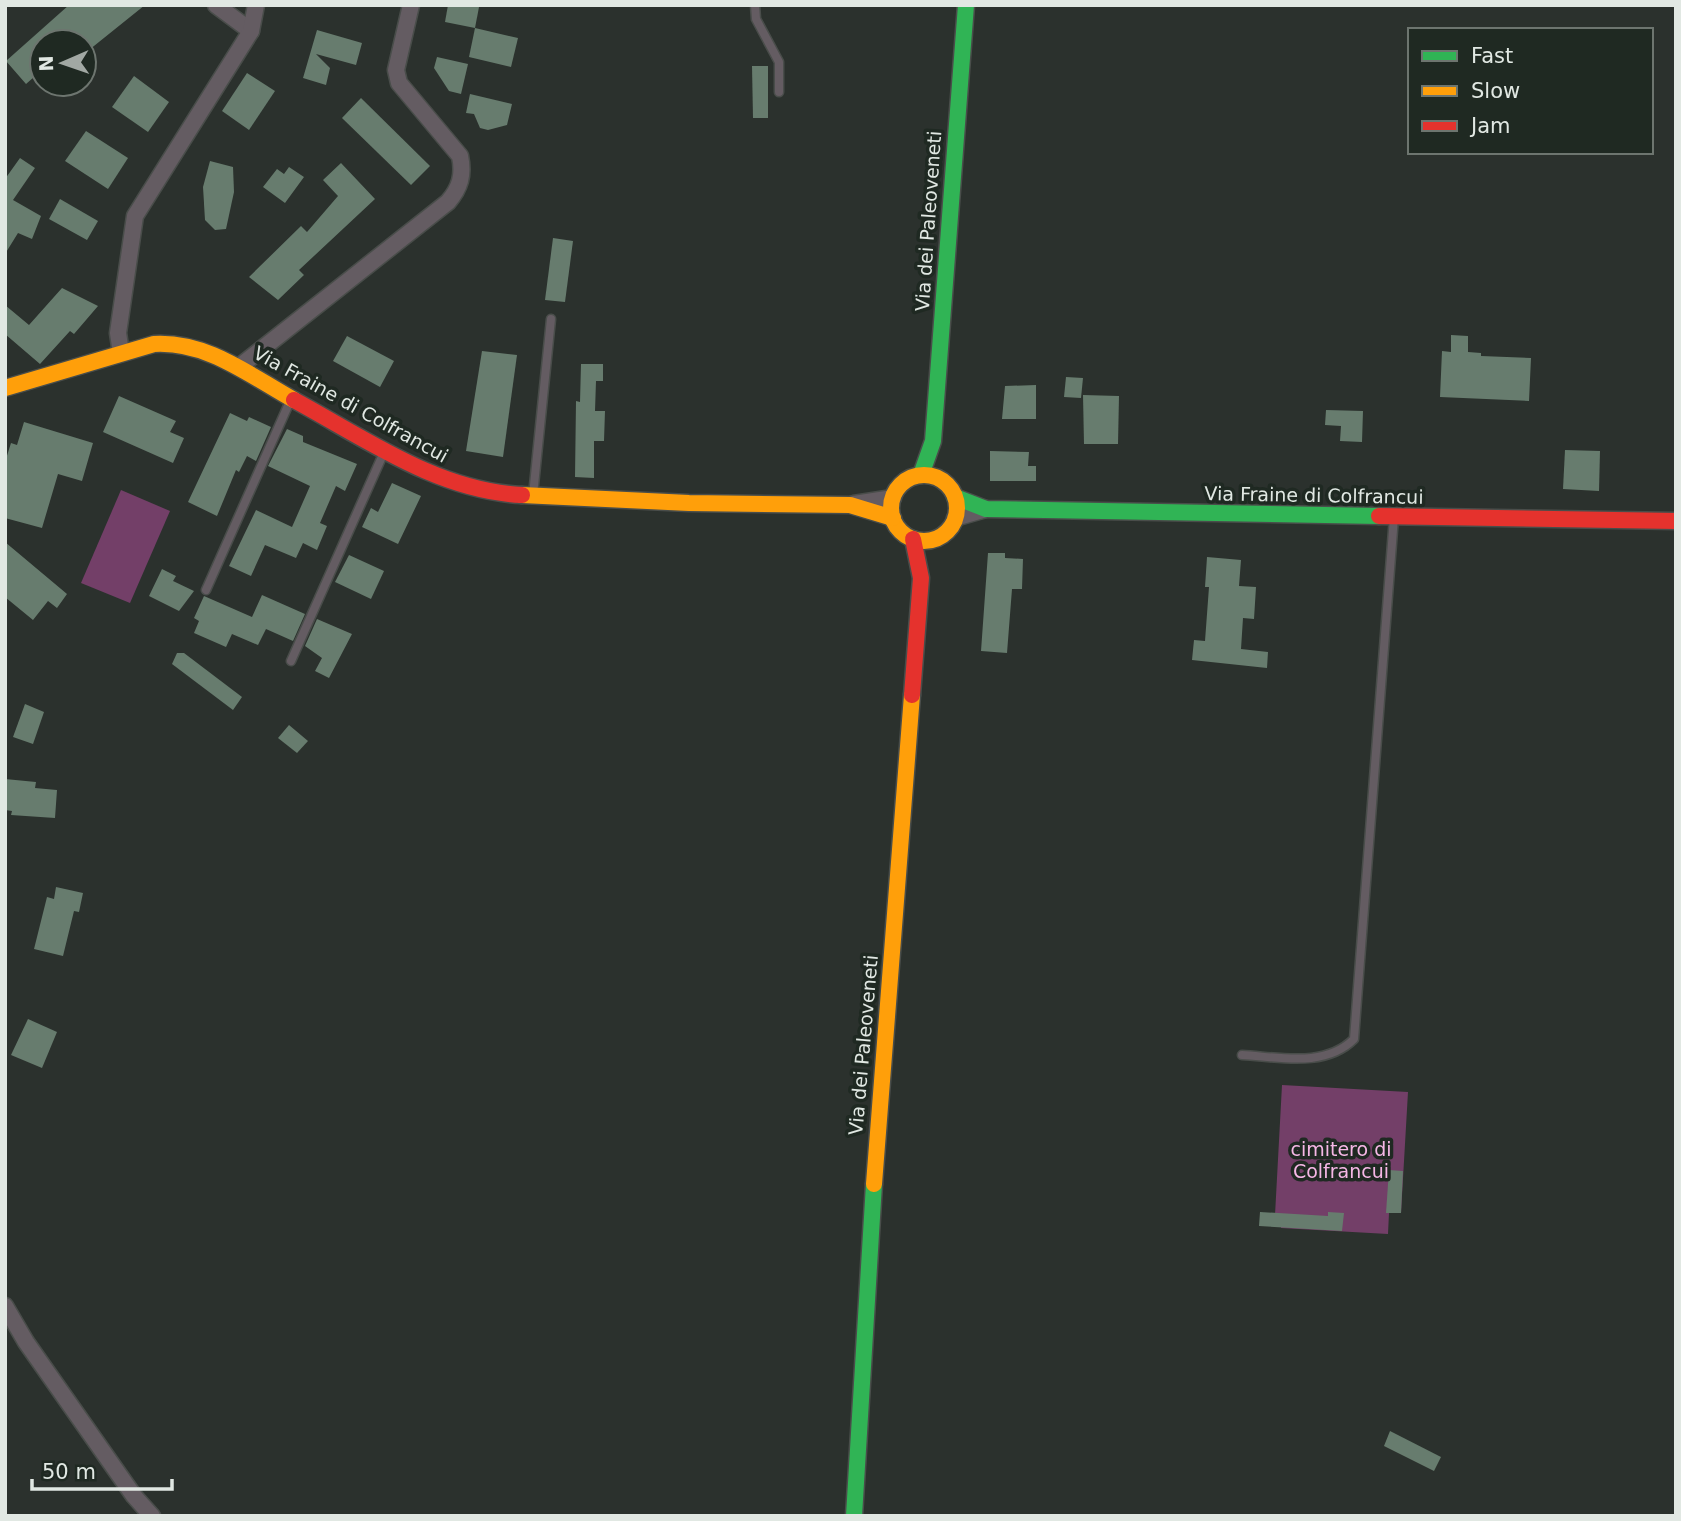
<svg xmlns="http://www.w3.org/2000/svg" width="1681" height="1521" viewBox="0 0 1681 1521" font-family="'DejaVu Sans',sans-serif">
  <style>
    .green { fill: #733f68 }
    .building { fill: #677c6e }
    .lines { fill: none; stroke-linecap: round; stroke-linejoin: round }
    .lane-casing { stroke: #494d4a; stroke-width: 11 }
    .street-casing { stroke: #494d4a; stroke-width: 19 }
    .fast-casing { stroke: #494d4a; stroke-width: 19 }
    .slow-casing { stroke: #494d4a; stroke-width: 19 }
    .jam-casing { stroke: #494d4a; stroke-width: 19 }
    .lane { stroke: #645c62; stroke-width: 8 }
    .street { stroke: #645c62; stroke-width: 16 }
    .fast { stroke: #30b455; stroke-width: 16 }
    .slow { stroke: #ff9f0a; stroke-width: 16 }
    .jam { stroke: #e5322d; stroke-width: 16 }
    .labels { text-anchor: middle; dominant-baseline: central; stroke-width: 7; stroke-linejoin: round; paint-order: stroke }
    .street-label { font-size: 19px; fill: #e1e8e3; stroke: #1f2922 }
    .park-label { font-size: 19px; fill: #f6b7e6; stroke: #1f2922 }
  </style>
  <rect width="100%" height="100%" fill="#2b312d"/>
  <!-- green -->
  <g class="green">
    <path d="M121 490 170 511 130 603 81 583Z"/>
    <path d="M1282 1085 1408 1092 1401 1213H1389L1388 1234 1281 1228 1282 1215H1275Z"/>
  </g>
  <!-- building -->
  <g class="building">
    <path d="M69 5H145L84 54V42H42V70L26 84 6 61Z"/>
    <path d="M448 5 479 7 475 28 445 22Z"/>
    <path d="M475 28 518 38 511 67 469 57Z"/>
    <path d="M317 30 362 43 356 65 316 54 330 68 326 85 303 78Z"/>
    <path d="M437 57 468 64 461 94 449 91 434 68Z"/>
    <path d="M752 66H768V118H753Z"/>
    <path d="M247 73 275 91 249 130 222 111Z"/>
    <path d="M134 76 169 102 148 132 112 107Z"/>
    <path d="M470 94 512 104 507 125 488 130 480 128 474 114 466 113Z"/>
    <path d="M361 98 430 166 411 185 342 118Z"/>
    <path d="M86 131 128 158 108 189 65 161Z"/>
    <path d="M20 158 35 168 13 200 41 216 32 239 18 233 5 254V179Z"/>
    <path d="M210 161 233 167 234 192 226 229 215 230 205 220 203 187Z"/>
    <path d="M341 163 375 199 299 270 304 275 278 300 249 277 301 226 307 232 338 196 323 180Z"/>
    <path d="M289 167 304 177 285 203 263 187 277 169 284 174Z"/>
    <path d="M60 199 98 221 87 240 49 219Z"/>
    <path d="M553 238 573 241 565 302 545 300Z"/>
    <path d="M62 288 98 306 74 334 70 331 40 364 5 334V305L29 325Z"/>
    <path d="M1451 335 1468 336V352L1481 353V356L1531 358 1529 401 1440 397 1442 351 1451 352Z"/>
    <path d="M347 336 394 361 380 387 333 361Z"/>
    <path d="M482 351 517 355 503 457 466 451Z"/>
    <path d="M581 364H603V381H596L595 411H605L604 441H594V478L575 477 576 401 580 402Z"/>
    <path d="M1066 377 1083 378 1081 398 1064 397Z"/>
    <path d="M1036 385V419H1002L1005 386Z"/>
    <path d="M1083 395 1119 396 1118 444H1084Z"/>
    <path d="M119 396 176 421 170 432 184 438 173 463 103 432Z"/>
    <path d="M1326 410 1363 411 1362 442 1340 441 1341 426 1325 425Z"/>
    <path d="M230 413 247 421 249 417 271 427 256 461 247 456 239 472 236 470 217 516 188 502Z"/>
    <path d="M24 422 93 443 82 481 58 474 42 528 5 518V462L11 443 17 445Z"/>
    <path d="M287 429 303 436V442L357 464 345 491 336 486 320 523 327 526 317 550 303 543 296 558 265 545 251 576 229 566 256 510 292 527 310 486 268 466Z"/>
    <path d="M1565 450 1600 451 1599 491 1563 489Z"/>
    <path d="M990 451 1029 452 1028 466H1036V481H990Z"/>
    <path d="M392 483 421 496 398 544 362 527 371 508 378 512Z"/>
    <path d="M5 542 67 594 57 608 48 601 33 620 5 597Z"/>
    <path d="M988 553H1005V558L1023 559 1022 589H1012L1007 653 981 651Z"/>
    <path d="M349 555 384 571 371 599 335 582Z"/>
    <path d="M1207 557 1241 560 1239 586 1256 587 1254 619 1243 618 1241 649 1268 652 1267 668 1192 660 1194 640 1205 641 1209 587H1205Z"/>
    <path d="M162 569 176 576 173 581 194 591 179 611 149 596Z"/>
    <path d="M262 595 305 614 293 641 266 629 258 645 232 634 226 647 194 633 199 621 194 618 204 596 252 617Z"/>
    <path d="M317 619 352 634 329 678 315 671 322 658 305 646Z"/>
    <path d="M177 653H184L242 697 233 710 172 664Z"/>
    <path d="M25 704 44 712 33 744 13 737Z"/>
    <path d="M289 725 308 741 297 753 278 738Z"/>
    <path d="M5 779 36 782 35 788 57 790 55 818 11 815 12 811 5 810Z"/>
    <path d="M56 887 83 893 79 912 74 911 63 956 34 949 47 897 54 899Z"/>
    <path d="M28 1019 57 1032 42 1068 11 1055Z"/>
    <path d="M1389 1170 1403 1171 1401 1213H1386Z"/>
    <path d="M1260 1212 1328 1216V1212L1344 1213 1342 1231 1259 1226Z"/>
    <path d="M1390 1431 1441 1457 1434 1471 1384 1446Z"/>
  </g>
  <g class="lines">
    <defs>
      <g id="lane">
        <path d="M755 5 756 19 779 62V92"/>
        <path d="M533 495 551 319"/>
        <path d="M206 590 291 399"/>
        <path d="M291 661 385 450"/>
        <path d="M1242 1055C1279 1057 1325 1068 1354 1039L1394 517"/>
      </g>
      <g id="street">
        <path d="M216 5 251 31"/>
        <path d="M121 353 118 333 135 216 251 31 256 5"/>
        <path d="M239 367 448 202C460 188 464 175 460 156L399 83 396 70 411 5"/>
        <path d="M854 504 893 498"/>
        <path d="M955 518 986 509"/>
        <path d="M5 1306 26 1342 134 1496 152 1516"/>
      </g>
      <g id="fast">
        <path d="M921 475 933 441 966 5"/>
        <path d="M955 497 986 509 1379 516"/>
        <path d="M854 1516 874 1184"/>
      </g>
      <g id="slow">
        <path d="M5 388 154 344C207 341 249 375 294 400"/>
        <circle cx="924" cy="508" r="33"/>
        <path d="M522 495 689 503 850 505 893 518"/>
        <path d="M874 1184 912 695"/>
      </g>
      <g id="jam">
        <path d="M294 400C366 439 438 491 522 495"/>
        <path d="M1379 516 1676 521"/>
        <path d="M912 695 921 578 913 539"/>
      </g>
    </defs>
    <!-- lane casing -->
    <use href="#lane" class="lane-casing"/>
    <!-- street casing -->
    <use href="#street" class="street-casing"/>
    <!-- fast casing -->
    <use href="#fast" class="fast-casing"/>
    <!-- slow casing -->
    <use href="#slow" class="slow-casing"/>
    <!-- jam casing -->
    <use href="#jam" class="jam-casing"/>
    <!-- lane -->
    <use href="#lane" class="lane"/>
    <!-- street -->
    <use href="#street" class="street"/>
    <!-- fast -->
    <use href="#fast" class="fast"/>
    <!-- slow -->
    <use href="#slow" class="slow"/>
    <!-- jam -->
    <use href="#jam" class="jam"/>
  </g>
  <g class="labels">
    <!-- street labels -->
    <g class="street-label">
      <text transform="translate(928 221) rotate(-86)">Via dei Paleoveneti</text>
      <text transform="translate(351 404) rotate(29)">Via Fraine di Colfrancui</text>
      <text transform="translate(1314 495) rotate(1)">Via Fraine di Colfrancui</text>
      <text transform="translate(863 1045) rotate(-85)">Via dei Paleoveneti</text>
    </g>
    <!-- park labels -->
    <g class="park-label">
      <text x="1341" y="1149">cimitero di<tspan x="1341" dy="22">Colfrancui</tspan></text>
    </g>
  </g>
  <!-- border -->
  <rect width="1681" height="1521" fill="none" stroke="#e1e8e3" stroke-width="14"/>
  <!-- legend -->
  <rect x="1408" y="28" width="245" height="126" fill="#1f2922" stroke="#6d756f" stroke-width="2"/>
  <rect x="1422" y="51" width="35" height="10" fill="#30b455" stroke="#6d756f" stroke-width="2"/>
  <text x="1471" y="63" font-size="21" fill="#e1e8e3">Fast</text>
  <rect x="1422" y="86" width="35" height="10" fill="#ff9f0a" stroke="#6d756f" stroke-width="2"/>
  <text x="1471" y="98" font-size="21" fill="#e1e8e3">Slow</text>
  <rect x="1422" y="121" width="35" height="10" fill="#e5322d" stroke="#6d756f" stroke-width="2"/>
  <text x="1471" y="133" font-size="21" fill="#e1e8e3">Jam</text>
  <!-- north arrow -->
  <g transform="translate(63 63) rotate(268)"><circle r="33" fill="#1f2922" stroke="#6d756f" stroke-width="2"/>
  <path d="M0-5L12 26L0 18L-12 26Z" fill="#a1a8a3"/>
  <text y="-10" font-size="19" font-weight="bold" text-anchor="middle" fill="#e1e8e3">N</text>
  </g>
  <!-- scale -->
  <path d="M32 1479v10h140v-10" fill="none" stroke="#e1e8e3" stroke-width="3.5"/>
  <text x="42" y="1479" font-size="21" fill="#e1e8e3" stroke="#1f2922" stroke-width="5" paint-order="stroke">50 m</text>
</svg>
